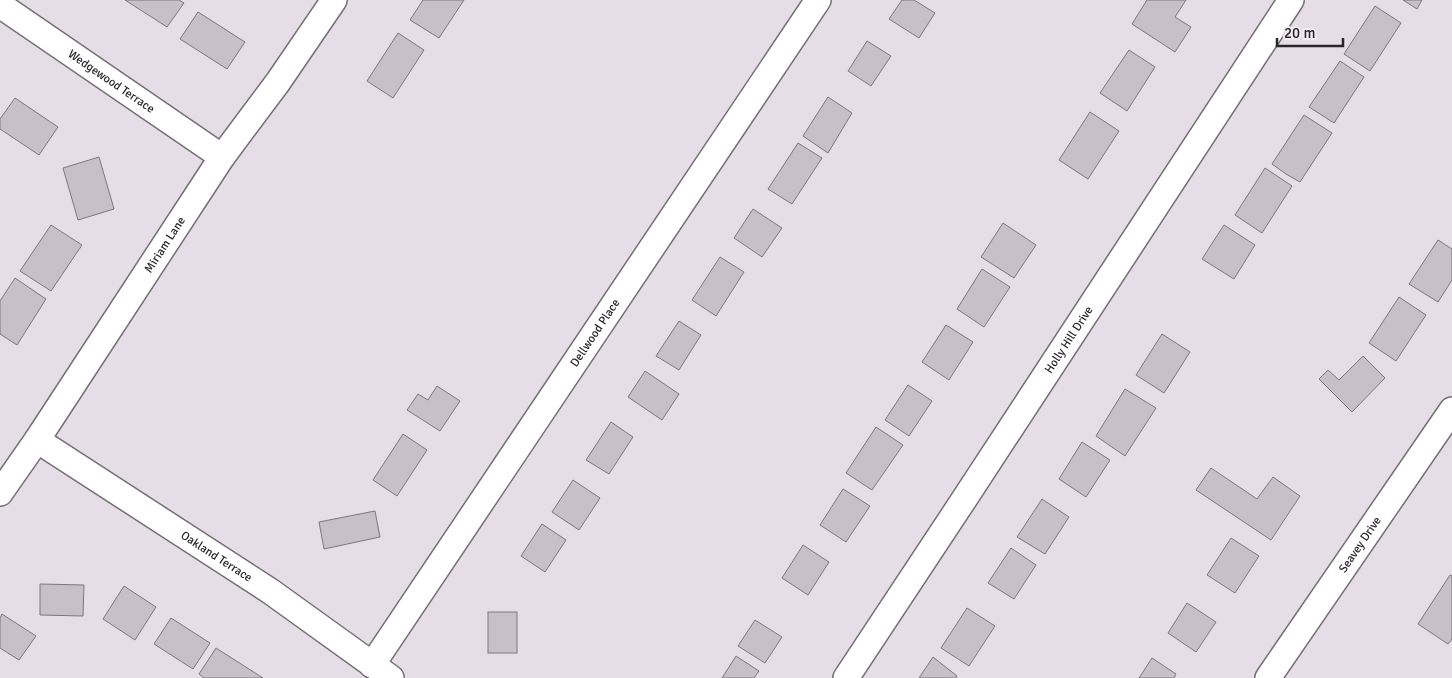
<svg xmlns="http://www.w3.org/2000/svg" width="1452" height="678" viewBox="0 0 1452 678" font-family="Signika,sans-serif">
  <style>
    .building { fill: #c8c0c9; stroke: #7e767e }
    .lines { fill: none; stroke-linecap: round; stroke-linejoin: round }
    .minor-casing { stroke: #756e75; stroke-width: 28 }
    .minor { stroke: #fff; stroke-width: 25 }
    .labels { text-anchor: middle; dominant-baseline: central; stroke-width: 4.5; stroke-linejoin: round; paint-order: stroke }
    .street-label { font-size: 12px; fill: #29262a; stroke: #f3ebf3 }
  </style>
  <rect width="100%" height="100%" fill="#e6dee6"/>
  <!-- building -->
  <g class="building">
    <path d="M125 0H179L184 3 167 27Z"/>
    <path d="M423 0H464L439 38 410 20Z"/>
    <path d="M902 0H914L935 13 919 38 889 19Z"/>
    <path d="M1147 0H1186L1175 17 1191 27 1175 52 1132 24Z"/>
    <path d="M1403 0H1422L1417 9Z"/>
    <path d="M1375 6 1401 23 1370 71 1344 54Z"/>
    <path d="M198 12 245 42 227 69 180 39Z"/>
    <path d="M398 33 424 50 393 98 367 81Z"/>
    <path d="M867 41 891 56 871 86 848 71Z"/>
    <path d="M1129 50 1155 67 1127 111 1100 93Z"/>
    <path d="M1340 61 1364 77 1334 123 1309 107Z"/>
    <path d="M828 97 852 113 828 153 803 136Z"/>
    <path d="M15 98 58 127 39 155 0 129V119Z"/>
    <path d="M1090 112 1119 131 1088 179 1059 160Z"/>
    <path d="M1304 115 1332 133 1300 182 1286 174 1272 164Z"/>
    <path d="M798 143 822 158 792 204 768 189Z"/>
    <path d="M99 157 114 209 78 220 63 168Z"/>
    <path d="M1265 168 1292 186 1262 233 1235 215Z"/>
    <path d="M753 209 782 228 762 257 734 238Z"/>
    <path d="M1003 223 1036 245 1014 278 981 257Z"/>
    <path d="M51 225 82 245 51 291 20 271Z"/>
    <path d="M1224 225 1255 245 1234 279 1202 259Z"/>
    <path d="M1438 240 1452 249V280L1438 302 1409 284Z"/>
    <path d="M720 257 744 272 716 316 692 300Z"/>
    <path d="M982 269 1010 287 984 327 957 309Z"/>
    <path d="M15 278 46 299 17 345 0 334V301Z"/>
    <path d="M1399 297 1426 315 1396 361 1369 343Z"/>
    <path d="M679 321 701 335 679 370 656 356Z"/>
    <path d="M946 325 973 342 949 380 922 362Z"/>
    <path d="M1162 334 1190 352 1164 393 1136 375Z"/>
    <path d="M1363 356 1385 378 1352 412 1319 379 1328 370 1339 380Z"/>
    <path d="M645 371 679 394 662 420 628 397Z"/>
    <path d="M908 385 932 401 909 436 885 420Z"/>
    <path d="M437 386 460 401 440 431 407 410 418 394 428 400Z"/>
    <path d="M1125 389 1156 408 1125 456 1096 436Z"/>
    <path d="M611 422 633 437 609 474 586 460Z"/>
    <path d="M876 427 903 445 872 490 846 473Z"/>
    <path d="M403 434 427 450 397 496 373 480Z"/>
    <path d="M1082 442 1110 460 1086 497 1059 479Z"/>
    <path d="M1211 468 1257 499 1273 477 1300 496 1271 540 1196 490Z"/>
    <path d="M573 480 600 498 579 530 552 512Z"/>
    <path d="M843 489 870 506 846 542 820 525Z"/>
    <path d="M1042 499 1069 517 1045 554 1017 537Z"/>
    <path d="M375 511 380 537 324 549 319 522Z"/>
    <path d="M542 524 566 540 545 572 521 556Z"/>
    <path d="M1231 538 1259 556 1235 593 1207 575Z"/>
    <path d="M803 545 829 562 808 595 782 578Z"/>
    <path d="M1011 548 1036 565 1014 599 988 583Z"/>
    <path d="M1450 575 1452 576V639L1448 644 1418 624Z"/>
    <path d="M40 584 84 585 83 616 40 615Z"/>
    <path d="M124 586 156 607 135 640 103 619Z"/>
    <path d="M1187 603 1216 622 1196 652 1168 633Z"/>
    <path d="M967 608 995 626 969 666 941 648Z"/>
    <rect x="488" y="612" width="29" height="41"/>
    <path d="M2 614 36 636 19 660 0 648V618Z"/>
    <path d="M171 618 210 643 193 669 154 644Z"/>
    <path d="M755 620 782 637 765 663 738 646Z"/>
    <path d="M216 648 263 678H204L199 674Z"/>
    <path d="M736 656 759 671 754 678H722Z"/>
    <path d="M933 657 957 676 956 678H919Z"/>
    <path d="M1152 658 1176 674 1174 678H1139Z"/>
  </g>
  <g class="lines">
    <defs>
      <g id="minor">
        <path id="s1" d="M0 5 222 157"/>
        <path id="s2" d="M37 440 270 591 391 678"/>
        <path id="s3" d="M0 493 37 440 222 157 278 82 334 0"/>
        <path id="s4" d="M372 665 818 0"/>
        <path id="s5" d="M846 678 965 498 1291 0"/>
        <path id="s6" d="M1268 678 1452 410"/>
      </g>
    </defs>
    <!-- minor casing -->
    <use href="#minor" class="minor-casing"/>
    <!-- minor -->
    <use href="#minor" class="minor"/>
  </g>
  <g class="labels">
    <!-- street labels -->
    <g class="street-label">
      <text stroke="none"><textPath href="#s1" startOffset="135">Wedgewood Terrace</textPath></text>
      <text stroke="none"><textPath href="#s3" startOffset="298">Miriam Lane</textPath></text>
      <text stroke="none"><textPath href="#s4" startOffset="400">Dellwood Place</textPath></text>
      <text stroke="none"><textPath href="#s5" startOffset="405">Holly Hill Drive</textPath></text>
      <text stroke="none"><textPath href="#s6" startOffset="162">Seavey Drive</textPath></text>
      <text stroke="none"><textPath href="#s2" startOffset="214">Oakland Terrace</textPath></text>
    </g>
  </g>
  <!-- scale -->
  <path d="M1277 38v8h66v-8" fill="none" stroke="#29262a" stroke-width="2.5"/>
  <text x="1284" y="38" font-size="15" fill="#29262a" stroke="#f3ebf3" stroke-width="4" paint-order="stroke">20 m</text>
</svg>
